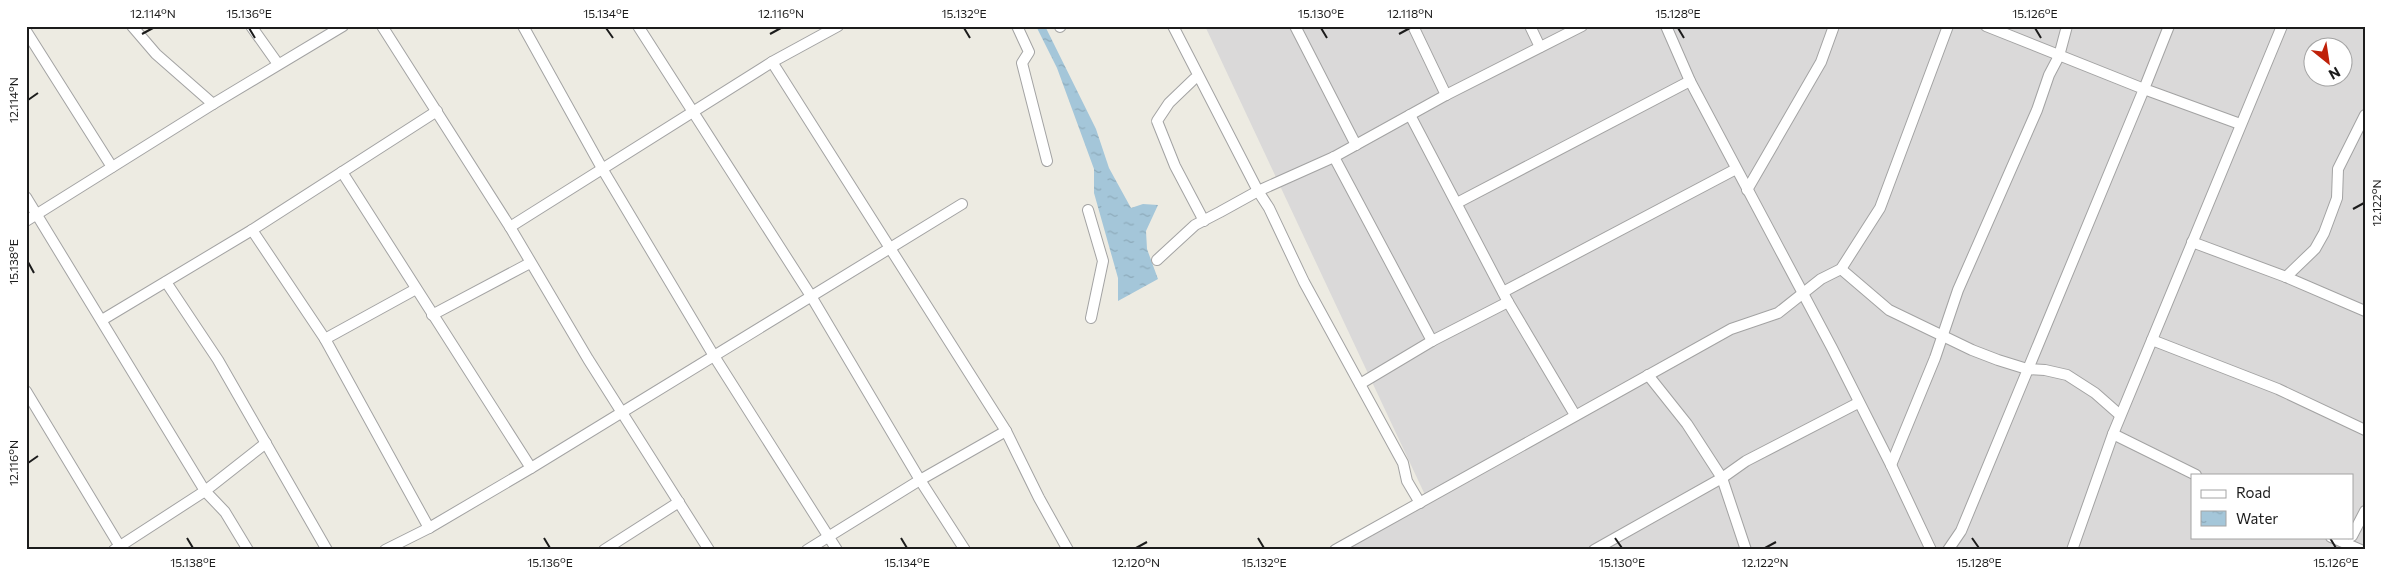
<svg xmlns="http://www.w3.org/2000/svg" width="2391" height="576" viewBox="0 0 2391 576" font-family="Commissioner,sans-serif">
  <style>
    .residential { fill: #dad9d9; fill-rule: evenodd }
    .water { fill: url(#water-ripples) }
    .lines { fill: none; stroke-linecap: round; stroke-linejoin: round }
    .minor-casing { stroke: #a3a3a3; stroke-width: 12 }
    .minor { stroke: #fff; stroke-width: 10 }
    .ticks { fill: none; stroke: #1c1c1c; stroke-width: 2 }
    .neatline { fill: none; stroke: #1c1c1c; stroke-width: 2 }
    .ticks-label { font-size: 12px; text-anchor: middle; fill: #1c1c1c }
  </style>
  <defs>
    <pattern id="water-ripples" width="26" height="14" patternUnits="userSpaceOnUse" patternTransform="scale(1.25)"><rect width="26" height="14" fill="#a4c6d9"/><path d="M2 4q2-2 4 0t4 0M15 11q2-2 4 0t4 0" fill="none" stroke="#8daaba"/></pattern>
  </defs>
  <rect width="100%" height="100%" fill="#edebe2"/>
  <!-- residential -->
  <path class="residential" d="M1205 26H2365V550H1334L1426 497ZM2314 48H2344V78H2314ZM2192 475H2352V537H2192Z"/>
  <!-- water -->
  <path class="water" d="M1036 26H1045L1096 129 1109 168 1131 208 1143 204 1158 205 1146 231 1147 249 1158 279 1118 301V278L1094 193V169L1057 68Z"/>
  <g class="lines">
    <defs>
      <g id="minor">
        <path d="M132 26 156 54 213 104"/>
        <path d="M251 26 278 64"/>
        <path d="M382 26 510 227 588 359 709 550"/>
        <path d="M523 26 603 170 714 356 837 550"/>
        <path d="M638 26 811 296 920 480 965 550"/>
        <path d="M1017 26 1029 52 1022 63 1047 161"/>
        <path d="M1173 26 1258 191 1269 208 1304 282 1403 463 1407 481 1420 503"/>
        <path d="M1295 26 1356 145"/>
        <path d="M1413 26 1446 95"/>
        <path d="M1530 26 1540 47"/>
        <path d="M1666 26 1690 81 1832 348 1891 465 1931 550"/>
        <path d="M2169 26 2144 89 2240 124"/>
        <path d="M1060 27 1061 26"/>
        <path d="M26 31 112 167"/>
        <path d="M772 62 1006 431 1039 498 1068 550"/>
        <path d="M1194 79 1169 103 1157 121 1175 166 1204 221"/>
        <path d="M1410 115 1508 302 1575 415"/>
        <path d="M1334 157 1432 341"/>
        <path d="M342 172 531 468"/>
        <path d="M1747 190 1821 62 1834 26"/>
        <path d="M26 197 205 491 225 512 248 550"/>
        <path d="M1457 203 1690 81"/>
        <path d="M1088 210 1103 261 1091 318"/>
        <path d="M26 221 213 104 343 26"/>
        <path d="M510 227 772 62 838 26"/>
        <path d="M252 230 325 339 429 528"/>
        <path d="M2192 242 2286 277 2365 311"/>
        <path d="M1157 260 1195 225 1220 212 1258 191 1334 157 1446 95 1582 26"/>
        <path d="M1841 269 1889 310 1972 350 1998 360 2027 369 2045 370 2067 375 2095 393 2120 415"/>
        <path d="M2286 277 2315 249 2324 233 2337 198 2338 169 2365 115"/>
        <path d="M166 282 218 360 327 550"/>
        <path d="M1503 292 1736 169"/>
        <path d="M432 315 530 263"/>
        <path d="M102 320 252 230 437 111"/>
        <path d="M325 339 416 289"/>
        <path d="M2152 340 2278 389 2365 430"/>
        <path d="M1648 375 1687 424 1722 478 1746 550"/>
        <path d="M1360 384 1432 341 1508 302"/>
        <path d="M26 391 122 550"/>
        <path d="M2113 434 2196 475"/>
        <path d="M1891 465 1935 358 1958 290 2037 110 2049 75 2059 56 2067 26"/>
        <path d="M2352 536 2365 511"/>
        <path d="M2331 537 2361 550"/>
        <path d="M114 550 205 491 266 443"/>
        <path d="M385 550 429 528 531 468 962 204"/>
        <path d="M604 550 679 502"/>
        <path d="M807 550 920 480 1006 431"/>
        <path d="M1335 550 1731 329 1778 313 1821 279 1841 269 1880 208 1948 26"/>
        <path d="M1594 550 1722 478 1746 461 1858 403"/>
        <path d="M1948 550 1961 531 2144 89 1986 26"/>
        <path d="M2072 550 2113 434 2282 26"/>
      </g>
    </defs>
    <!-- minor casing -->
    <use href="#minor" class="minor-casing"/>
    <!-- minor -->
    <use href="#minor" class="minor"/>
  </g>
  <!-- ticks -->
  <path class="ticks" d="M249 28 255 38M606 28 613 38M964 28 970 38M1321 28 1327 38M1678 28 1684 38M2035 28 2041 38M142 34 153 28M770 34 781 28M1399 34 1410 28M28 100 38 93M2353 209 2364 203M28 262 34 273M28 463 38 456M187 538 193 548M544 538 550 548M901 538 907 548M1258 538 1264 548M1615 538 1622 548M1972 538 1979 548M2330 538 2336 548M1136 548 1147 542M1765 548 1776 542"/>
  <!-- border -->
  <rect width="2391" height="576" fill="none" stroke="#ffffff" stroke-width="55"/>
  <!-- legend -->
  <rect x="2191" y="474" width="162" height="65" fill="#ffffff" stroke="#a4a4a4"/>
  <rect x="2201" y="490" width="25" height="8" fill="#ffffff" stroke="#a4a4a4"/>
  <text x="2236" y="498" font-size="15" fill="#1c1c1c">Road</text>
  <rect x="2201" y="511" width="25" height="15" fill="url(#water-ripples)" stroke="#a4a4a4"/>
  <text x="2236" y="524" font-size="15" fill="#1c1c1c">Water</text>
  <!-- north arrow -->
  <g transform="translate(2328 62) rotate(150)"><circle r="24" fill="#ffffff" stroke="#a4a4a4"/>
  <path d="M0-4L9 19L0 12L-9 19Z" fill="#bf2109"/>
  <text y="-8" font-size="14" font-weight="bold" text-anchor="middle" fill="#1c1c1c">N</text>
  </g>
  <rect x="28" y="28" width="2336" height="520" class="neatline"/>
  <g class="ticks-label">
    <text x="153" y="18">12.114°N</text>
    <text x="249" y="18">15.136°E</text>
    <text x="606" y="18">15.134°E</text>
    <text x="781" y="18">12.116°N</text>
    <text x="964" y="18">15.132°E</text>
    <text x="1321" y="18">15.130°E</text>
    <text x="1410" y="18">12.118°N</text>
    <text x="1678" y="18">15.128°E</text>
    <text x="2035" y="18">15.126°E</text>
    <text transform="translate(14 100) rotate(-90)" y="4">12.114°N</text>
    <text transform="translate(2377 203) rotate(-90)" y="4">12.122°N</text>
    <text transform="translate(14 262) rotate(-90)" y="4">15.138°E</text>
    <text transform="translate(14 463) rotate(-90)" y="4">12.116°N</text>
    <text x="193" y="567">15.138°E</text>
    <text x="550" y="567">15.136°E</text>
    <text x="907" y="567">15.134°E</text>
    <text x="1136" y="567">12.120°N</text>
    <text x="1264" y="567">15.132°E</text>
    <text x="1622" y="567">15.130°E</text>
    <text x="1765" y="567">12.122°N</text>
    <text x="1979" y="567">15.128°E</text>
    <text x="2336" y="567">15.126°E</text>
  </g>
</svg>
